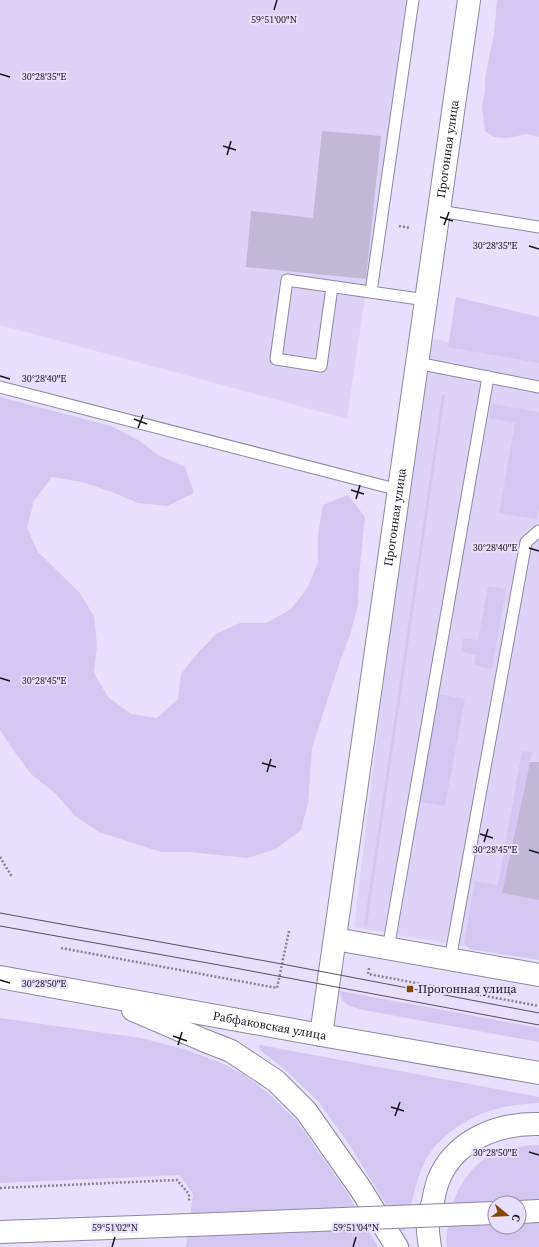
<svg xmlns="http://www.w3.org/2000/svg" width="539" height="1247" viewBox="0 0 539 1247" font-family="'Source Serif 4',serif">
  <style>
    .built { fill: #ded3f7 }
    .green { fill: #d4c7f4; fill-rule: evenodd }
    .building { fill: #c0b8d4 }
    .lines { fill: none; stroke-linecap: round; stroke-linejoin: round }
    .service-casing { stroke: #8f87a1; stroke-width: 13 }
    .minor-casing { stroke: #8f87a1; stroke-width: 24 }
    .primary-casing { stroke: #8f87a1; stroke-width: 24 }
    .path { stroke: #888296; stroke-width: 2.5; stroke-dasharray: 2 2; stroke-linecap: butt }
    .service { stroke: #fff; stroke-width: 11 }
    .minor { stroke: #fff; stroke-width: 22 }
    .primary { stroke: #fff; stroke-width: 22 }
    .tram { stroke: #565161; stroke-width: 1 }
    .primary-bridge-casing { stroke: #8f87a1; stroke-width: 24; stroke-linecap: butt }
    .primary-bridge { stroke: #fff; stroke-width: 22 }
    .ticks { fill: none; stroke: #17141e; stroke-width: 1.5 }
    .poi-dot { fill: #844900; stroke: #e8dffc; stroke-width: 1.5 }
    .labels { text-anchor: middle; dominant-baseline: central; stroke-width: 4; stroke-linejoin: round; paint-order: stroke }
    .street-label { font-size: 12px; fill: #17141e; stroke: #e8dffc }
    .poi-label { font-size: 12px; fill: #17141e; stroke: #e8dffc; text-anchor: start }
    .ticks-label { font-size: 10px; text-anchor: middle; fill: #17141e; stroke: #e8dffc; stroke-width: 4; stroke-linejoin: round; paint-order: stroke }
  </style>
  <rect width="100%" height="100%" fill="#e8dffc"/>
  <!-- built -->
  <g class="built">
    <path d="M0 0H409L347 419 0 325Z"/>
    <path d="M431 338 539 363V960L354 927 387 654Z"/>
  </g>
  <!-- green -->
  <g class="green">
    <path d="M497 0H539V137L527 134 507 138 494 137 485 131 482 107 485 91V78L494 34Z"/>
    <path d="M456 297 539 317V363L448 347Z"/>
    <path d="M442 395H445L367 926 364 925Z"/>
    <path d="M0 397 111 426 140 441 158 455 185 467 194 493 167 506 138 503 112 492 82 482 52 477 34 501 27 528 38 552 79 592 94 616 97 645 94 673 108 697 131 714 157 718 178 699 181 674 197 654 216 634 240 623H266L291 609 308 587 318 562V535L323 505 348 495 365 517 359 575 358 605 350 635 340 661 312 748 308 803 301 830 276 849 248 858 189 852H161L99 832 75 816 56 794 31 774 14 751 0 730Z"/>
    <path d="M492 404 539 412V509L537 519 499 513 515 423 489 418Z"/>
    <path d="M488 586 506 589 492 669 474 665 476 655 461 652 463 638 478 640Z"/>
    <path d="M439 694 465 699 445 806 420 802Z"/>
    <path d="M522 751 532 752 502 893 539 900V960L470 949 464 943 475 881 498 885Z"/>
    <path d="M340 991 539 1028V1042L363 1010C351 1006 341 1006 340 991Z"/>
    <path d="M0 1018 141 1038 184 1049 224 1064 246 1076 268 1093 296 1120 346 1191 378 1247H186L193 1194 179 1175 0 1183Z"/>
    <path d="M260 1045 539 1097V1103C505 1105 481 1110 453 1130 442 1138 431 1149 425 1161 415 1182 411 1206 406 1229L404 1231H402L349 1144 318 1101 284 1069 260 1050 259 1046Z"/>
    <path d="M530 1145H539V1247H447C445 1237 448 1227 450 1217 454 1190 471 1163 497 1152 508 1148 519 1147 530 1145ZM495 1203H519V1227H495Z"/>
  </g>
  <!-- building -->
  <g class="building">
    <path d="M322 131 381 136 366 279 246 267 251 211 313 218Z"/>
    <path d="M530 762H539V900L502 893Z"/>
  </g>
  <g class="lines">
    <defs>
      <g id="service">
        <path d="M439 211 539 227"/>
        <path d="M332 287 321 366 276 359 287 280 426 300"/>
        <path d="M371 292 413 0"/>
        <path d="M417 363 539 387"/>
        <path d="M0 387 399 490"/>
        <path d="M388 949 488 377"/>
        <path d="M450 960 526 542 539 531"/>
      </g>
      <g id="minor">
        <path d="M335 939 539 975"/>
        <path id="s1" d="M321 1035 469 0"/>
      </g>
      <g id="primary">
        <path id="s2" d="M0 977 321 1035 539 1073"/>
        <path d="M133 1010 203 1040 231 1051 276 1081 306 1111 360 1188 397 1247"/>
        <path d="M519 1212 539 1211"/>
        <path d="M0 1232 164 1226"/>
        <path d="M430 1247C429 1239 427 1230 428 1222 428 1216 431 1208 433 1202 434 1195 436 1187 438 1181 454 1140 498 1123 539 1124"/>
      </g>
    </defs>
    <!-- service casing -->
    <use href="#service" class="service-casing"/>
    <!-- minor casing -->
    <use href="#minor" class="minor-casing"/>
    <!-- primary casing -->
    <use href="#primary" class="primary-casing"/>
    <!-- path -->
    <g class="path">
      <path d="M399 226 410 228"/>
      <path d="M0 857 12 877"/>
      <path d="M61 948 277 988 289 931"/>
      <path d="M369 968 368 974 539 1006"/>
      <path d="M0 1188 177 1180 189 1194V1201"/>
    </g>
    <!-- service -->
    <use href="#service" class="service"/>
    <!-- minor -->
    <use href="#minor" class="minor"/>
    <!-- primary -->
    <use href="#primary" class="primary"/>
    <!-- tram -->
    <g class="tram">
      <path d="M0 913 282 964 539 1013"/>
      <path d="M0 926 219 965 539 1025"/>
    </g>
    <defs>
      <path id="primary-bridge" d="M164 1226 495 1213"/>
    </defs>
    <!-- primary-bridge casing -->
    <use href="#primary-bridge" class="primary-bridge-casing"/>
    <!-- primary-bridge -->
    <use href="#primary-bridge" class="primary-bridge"/>
  </g>
  <!-- ticks -->
  <path class="ticks" d="M274 10 277 0M0 74 10 77M223 146 236 150M227 155 231 141M440 217 453 221M444 225 449 212M529 246 539 249M0 376 10 379M134 419 147 424M138 428 143 415M351 490 364 494M356 499 360 485M529 548 539 551M0 678 10 681M262 763 276 767M267 772 271 759M480 834 493 838M484 842 488 829M529 850 539 853M0 980 10 983M173 1036 187 1041M178 1045 182 1032M391 1107 404 1111M395 1116 400 1102M529 1152 539 1155M112 1247 115 1237M353 1247 356 1237"/>
  <!-- markers -->
  <rect class="poi-dot" x="406" y="985" width="8" height="8" rx="2"/>
  <g class="labels">
    <!-- street labels -->
    <g class="street-label">
      <text stroke="none"><textPath href="#s1" startOffset="895">Прогонная улица</textPath></text>
      <text stroke="none"><textPath href="#s1" startOffset="523">Прогонная улица</textPath></text>
      <text stroke="none"><textPath href="#s2" startOffset="274">Рабфаковская улица</textPath></text>
    </g>
    <!-- poi labels -->
    <g class="poi-label">
      <text x="418" y="989">Прогонная улица</text>
    </g>
  </g>
  <g class="ticks-label">
    <text x="274" y="23">59°51'00"N</text>
    <text x="44" y="80">30°28'35"E</text>
    <text x="495" y="249">30°28'35"E</text>
    <text x="44" y="382">30°28'40"E</text>
    <text x="495" y="551">30°28'40"E</text>
    <text x="44" y="684">30°28'45"E</text>
    <text x="495" y="853">30°28'45"E</text>
    <text x="44" y="987">30°28'50"E</text>
    <text x="495" y="1156">30°28'50"E</text>
    <text x="115" y="1231">59°51'02"N</text>
    <text x="356" y="1231">59°51'04"N</text>
  </g>
  <!-- north arrow -->
  <g transform="translate(507 1215) rotate(108)"><circle r="19" fill="#e8dffc" stroke="#948ea3"/>
  <path d="M0-3L7 15L0 10L-7 15Z" fill="#844900"/>
  <text y="-6" font-size="11" font-weight="bold" text-anchor="middle" fill="#17141e">С</text>
  </g>
</svg>
